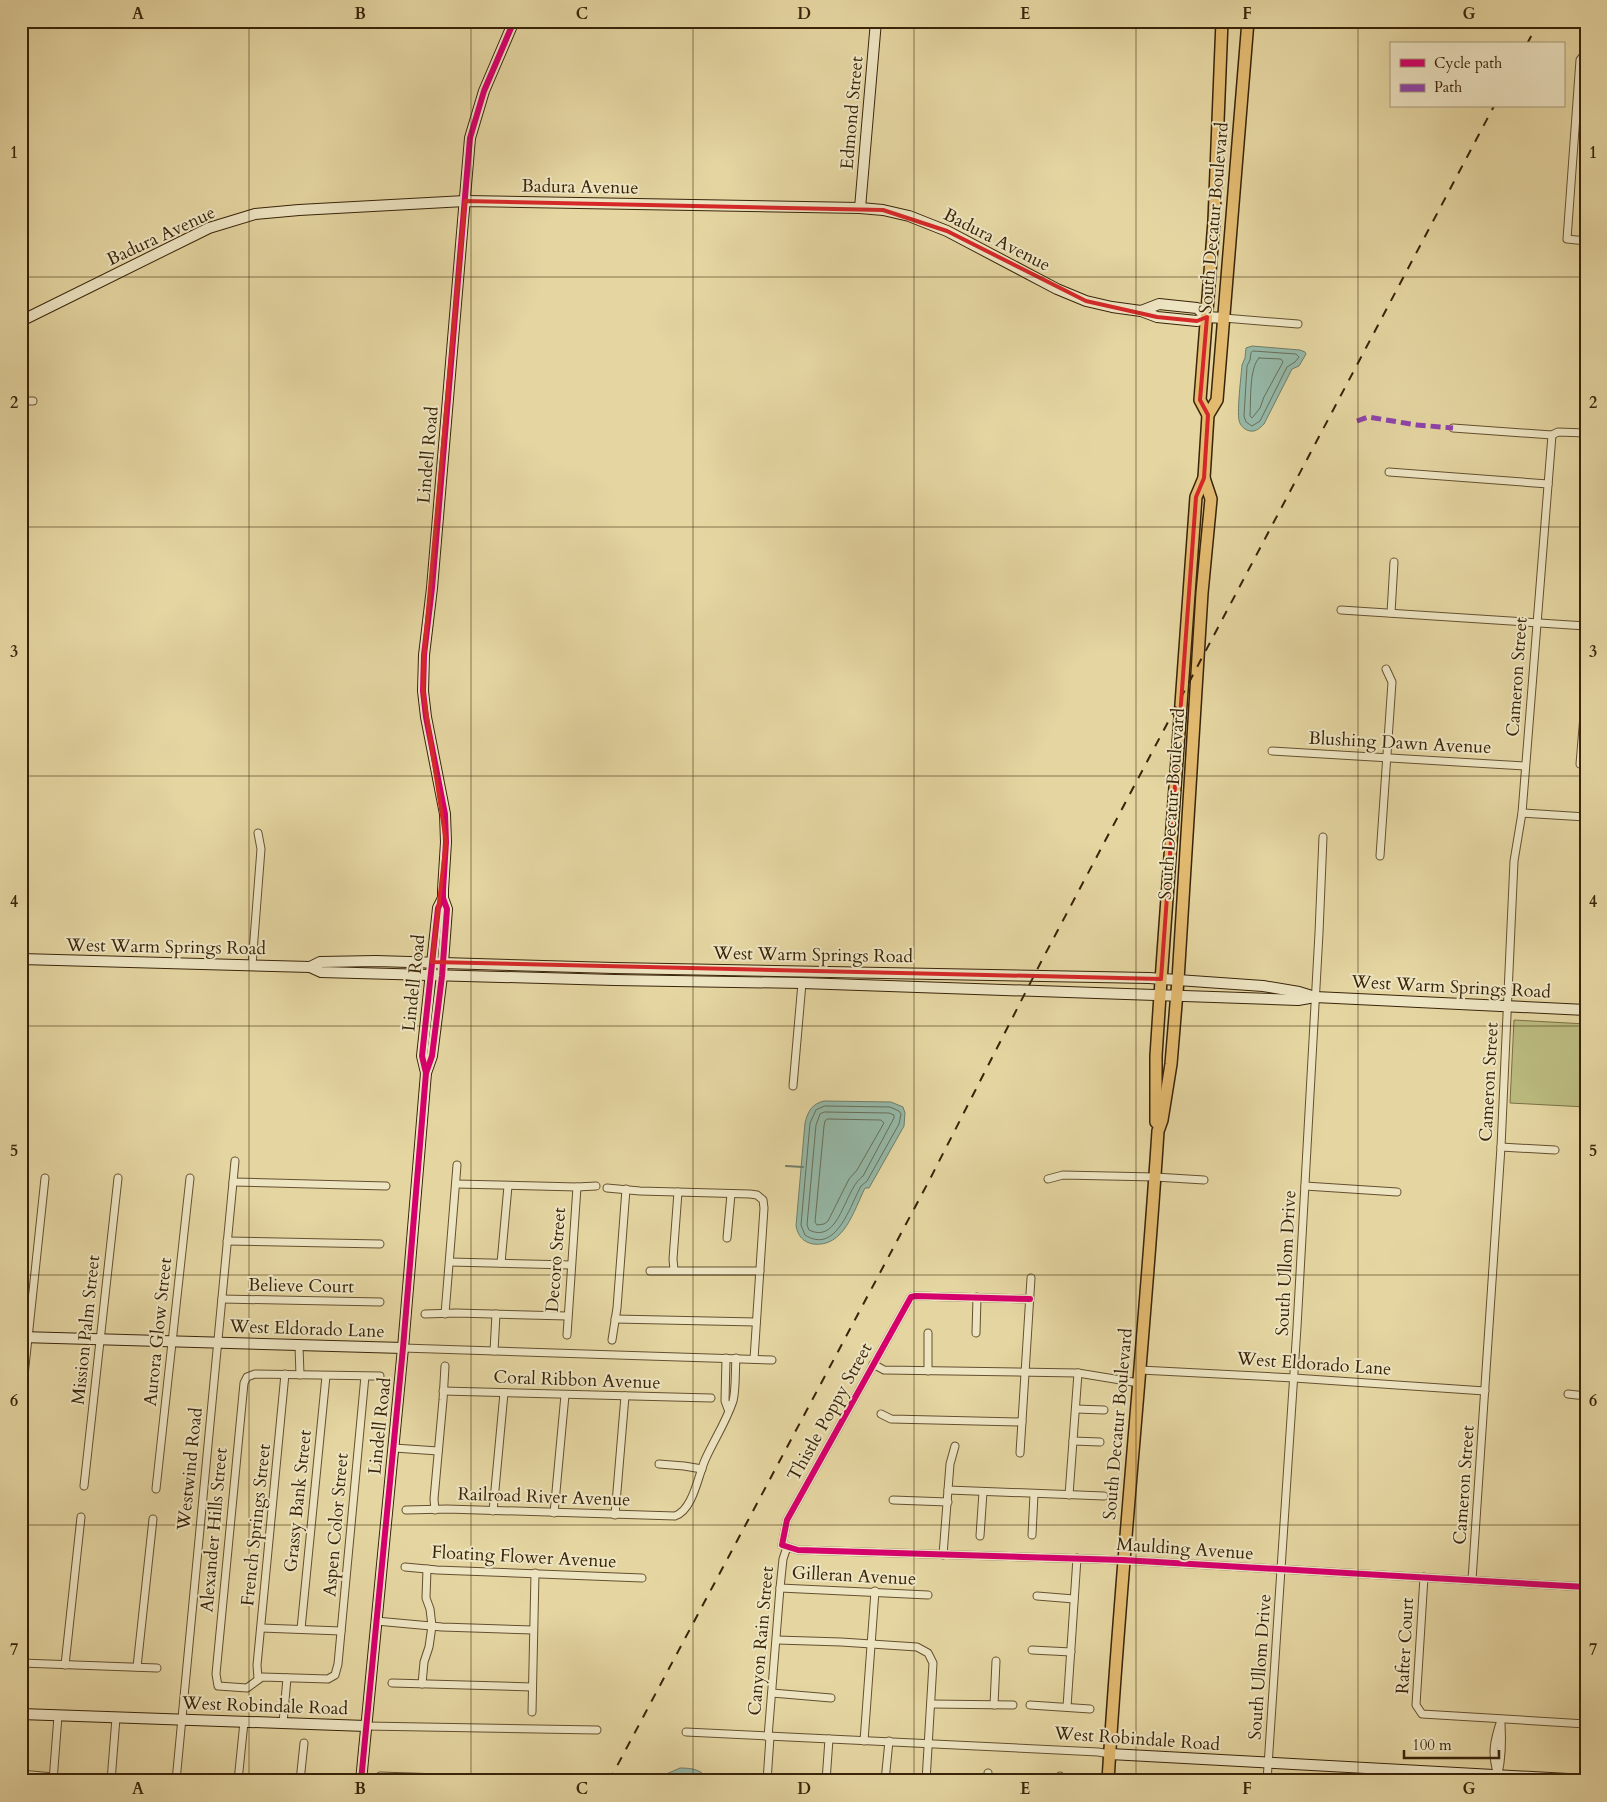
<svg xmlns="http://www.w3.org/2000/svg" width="1607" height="1802" viewBox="0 0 1607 1802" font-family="Cardo,serif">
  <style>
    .green { fill: #bbbb7f; stroke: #7a7044 }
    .water { fill: #95b8a7; stroke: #707d68 }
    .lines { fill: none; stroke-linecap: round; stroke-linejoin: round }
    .shore { stroke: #676e58; stroke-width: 1 }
    .stream { stroke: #707d68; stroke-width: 2 }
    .street-casing { stroke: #64502f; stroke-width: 9 }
    .secondary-casing { stroke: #392409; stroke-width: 12 }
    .primary-casing { stroke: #392409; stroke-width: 14 }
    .street { stroke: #ede4c2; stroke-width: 7 }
    .secondary { stroke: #ede4c2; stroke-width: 10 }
    .primary { stroke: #e2ba70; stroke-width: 11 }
    .rail { stroke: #392409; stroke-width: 2; stroke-dasharray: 9 9; stroke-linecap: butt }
    .quiet { stroke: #8e44ad; stroke-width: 5; stroke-dasharray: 10 5; stroke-linecap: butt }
    .cycleway-casing { stroke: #ede4c2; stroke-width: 9 }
    .cycleway { stroke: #d6006c; stroke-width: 6 }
    .marked { fill: none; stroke: #d62828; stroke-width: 4; stroke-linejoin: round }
    .grid { fill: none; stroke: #392409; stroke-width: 1; stroke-opacity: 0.55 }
    .labels { text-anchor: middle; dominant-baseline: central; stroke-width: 4; stroke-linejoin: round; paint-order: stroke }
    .street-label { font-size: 18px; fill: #392409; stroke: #ede4c2 }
    .neatline { fill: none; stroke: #392409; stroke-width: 2 }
    .grid-label { font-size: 16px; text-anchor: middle; font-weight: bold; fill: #392409 }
  </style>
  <rect width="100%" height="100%" fill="#e4d5a1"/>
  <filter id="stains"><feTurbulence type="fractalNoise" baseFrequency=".004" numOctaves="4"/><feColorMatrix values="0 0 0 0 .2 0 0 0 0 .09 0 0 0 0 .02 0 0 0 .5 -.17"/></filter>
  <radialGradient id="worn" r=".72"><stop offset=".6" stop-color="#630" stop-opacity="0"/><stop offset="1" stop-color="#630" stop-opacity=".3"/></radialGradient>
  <!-- green -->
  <path class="green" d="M1514 1020 1586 1024V1107L1510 1103Z"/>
  <!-- water -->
  <g class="water">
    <path d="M1252 346 1300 350 1305 352 1306 354 1299 366 1292 369 1264 424C1260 428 1256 432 1250 431 1245 430 1240 426 1239 420 1237 410 1241 377 1242 365L1245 358 1246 348Z"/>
    <path d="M824 1101 891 1102 903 1107 905 1113 904 1126 869 1188H865C854 1210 844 1248 813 1244 803 1242 798 1236 796 1226L805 1123C808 1111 812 1104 824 1101Z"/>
    <path d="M680 1768C691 1768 703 1769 708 1781H657L664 1775Z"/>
  </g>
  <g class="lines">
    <!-- shore -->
    <g class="shore">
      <path d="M1253 351 1296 354 1299 357 1295 362 1287 367 1260 421 1252 426 1246 422 1244 416 1247 366 1250 360 1251 353Z"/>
      <path d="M1259 358 1281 359 1283 362 1264 397 1260 408 1252 418 1250 416C1251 401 1249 368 1259 358Z"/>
      <path d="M825 1106 890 1107 899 1111 901 1114 899 1124 867 1181 861 1186C850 1206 836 1255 805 1235L801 1225 810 1123 816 1110Z"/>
      <path d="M825 1112 889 1113 894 1115V1118L863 1176C844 1189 840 1245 809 1230L807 1225 816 1125 820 1114Z"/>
      <path d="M828 1119 881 1120 884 1123 857 1170 849 1179 828 1221 824 1224 817 1225 815 1222 824 1126 825 1121Z"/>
    </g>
    <!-- stream -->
    <path class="stream" d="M786 1166 803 1167"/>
    <defs>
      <g id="street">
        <path d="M1586 52 1580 60 1567 239 1586 241"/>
        <path d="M1224 318 1298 324"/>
        <path d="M21 401H33"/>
        <path d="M1453 428 1552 435 1558 432 1586 433"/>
        <path d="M1389 472 1548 484"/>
        <path d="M1341 610 1586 626"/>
        <path d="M1391 613 1394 562"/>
        <path d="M1272 751 1525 766"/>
        <path d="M1580 764 1586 691"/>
        <path d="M1522 813 1586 817"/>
        <path d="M1380 856 1392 682 1386 669"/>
        <path d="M252 965 261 849 258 833"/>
        <path d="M793 1086 802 983"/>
        <path d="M1501 1147 1555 1150"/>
        <path d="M1048 1179 1063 1175 1155 1177 1204 1180"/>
        <path d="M233 1182 386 1186"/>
        <path d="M456 1184 577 1187 596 1186"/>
        <path d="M1305 1186 1397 1192"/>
        <path d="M607 1188 640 1191 750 1194 757 1195 763 1200 764 1208 754 1359"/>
        <path d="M727 1238 731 1194"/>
        <path d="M227 1241 380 1244"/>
        <path d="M450 1262 571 1265"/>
        <path d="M501 1263 508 1186"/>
        <path d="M674 1270 673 1259 678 1192"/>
        <path d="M650 1271H760"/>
        <path d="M222 1299 380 1302"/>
        <path d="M1030 1299 916 1296 911 1297 787 1520 782 1545 798 1550 1123 1560 1586 1587"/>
        <path d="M425 1314 456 1313 567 1316"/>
        <path d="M445 1314 457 1165"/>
        <path d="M615 1319 756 1322"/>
        <path d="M928 1333V1371"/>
        <path d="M976 1333 977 1297"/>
        <path d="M567 1335 577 1187"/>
        <path d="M612 1340 617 1308 626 1189"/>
        <path d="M299 1346 300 1375"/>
        <path d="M403 1348 772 1360"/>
        <path d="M494 1351 496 1314"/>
        <path d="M726 1358 725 1401 728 1409"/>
        <path d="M873 1364 884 1370 1078 1373 1139 1383"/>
        <path d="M1140 1370 1294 1378 1485 1391"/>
        <path d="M365 1376 338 1664 335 1675 328 1679 262 1677 247 1688 218 1686 216 1674 244 1383 247 1377 255 1374 380 1376"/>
        <path d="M443 1391 711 1398"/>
        <path d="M1568 1394 1586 1396"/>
        <path d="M21 1404 45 1178"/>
        <path d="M1076 1409 1104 1410"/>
        <path d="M881 1414 891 1419 1022 1422"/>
        <path d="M1073 1441 1100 1442"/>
        <path d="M394 1448 438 1451"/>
        <path d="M1020 1453 1031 1278"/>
        <path d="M659 1464 684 1466 702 1469"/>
        <path d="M84 1486 118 1178"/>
        <path d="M156 1489 190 1178"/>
        <path d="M948 1490 1104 1496"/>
        <path d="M1069 1495 1078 1373"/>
        <path d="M893 1500 948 1502"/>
        <path d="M406 1510 447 1509 675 1516C693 1510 698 1476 705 1460 714 1440 726 1422 733 1401 736 1390 735 1370 736 1358"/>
        <path d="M435 1510 434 1499 443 1400 445 1366"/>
        <path d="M493 1511 504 1393"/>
        <path d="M554 1513 565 1395"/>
        <path d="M615 1515 625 1396"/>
        <path d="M1032 1535 1034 1494"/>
        <path d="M980 1536 983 1492"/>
        <path d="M943 1555 950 1464 955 1446"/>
        <path d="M405 1567 437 1570 642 1578"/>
        <path d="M1424 1577 1416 1705 1422 1714 1586 1724"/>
        <path d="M1472 1580 1501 1147 1514 861 1522 813 1552 435"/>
        <path d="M780 1588 928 1595"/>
        <path d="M1037 1596 1074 1599"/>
        <path d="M376 1621 442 1627 533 1630"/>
        <path d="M261 1628 341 1631"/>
        <path d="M301 1629 326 1376"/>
        <path d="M777 1640 841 1642 917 1647 928 1653 933 1663 926 1781"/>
        <path d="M1032 1650 1071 1652"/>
        <path d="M21 1663 157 1668"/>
        <path d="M65 1665 81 1517"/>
        <path d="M137 1667 153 1519"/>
        <path d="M258 1679 257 1665 285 1374"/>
        <path d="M392 1683 532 1687"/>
        <path d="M422 1684 424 1662 429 1647 432 1626 430 1609 426 1598 427 1569"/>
        <path d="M772 1693 831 1698"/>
        <path d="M931 1704 1013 1705"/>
        <path d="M994 1705 996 1661"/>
        <path d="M1030 1705 1090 1709"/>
        <path d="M1067 1707 1077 1558"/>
        <path d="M532 1712 535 1573"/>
        <path d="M283 1723 287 1678"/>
        <path d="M366 1726 597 1730"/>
        <path d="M686 1732 1098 1752 1110 1754"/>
        <path d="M768 1737 780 1588 783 1559 787 1547"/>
        <path d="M864 1741 875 1591"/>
        <path d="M21 1774 53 1777"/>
        <path d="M1498 1774C1502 1757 1502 1741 1501 1723"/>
        <path d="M1498 1775C1491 1754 1494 1741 1501 1720"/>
        <path d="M380 1776 531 1781"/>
        <path d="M300 1778 333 1781"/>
        <path d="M53 1781 58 1716"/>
        <path d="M111 1781 116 1718"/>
        <path d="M176 1781 235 1161"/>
        <path d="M238 1781 244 1722"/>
        <path d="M300 1781 304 1743"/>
        <path d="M767 1781 770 1737"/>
        <path d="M826 1781 829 1739"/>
        <path d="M885 1781 889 1741"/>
        <path d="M987 1781 988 1773"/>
        <path d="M1059 1781 1060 1776"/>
        <path d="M1267 1781 1297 1327 1319 933 1323 837"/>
      </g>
      <g id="secondary">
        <path d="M860 208 876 21"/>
        <path d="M1141 311 1159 304 1197 308 1207 317"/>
        <path d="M21 321 209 228 255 214 299 210 465 201 860 208 883 210 909 216 947 231 1057 289 1086 301 1112 307 1141 311 1157 317 1197 321 1207 317 1224 318"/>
        <path d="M21 959 310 967 321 972 614 980 802 983 1298 1000 1315 997 1586 1010"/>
        <path d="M310 967 320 962 376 961 614 968 1149 978 1263 986 1299 992 1312 996"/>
        <path d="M426 1073 422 1056 438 908 443 898V890L446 842 445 814 426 717 423 691 424 655 432 588 470 138 484 91 514 21"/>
        <path d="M21 1337 403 1348"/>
        <path d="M21 1714 366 1726"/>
        <path d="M1110 1754 1586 1780"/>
        <path d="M361 1781 403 1348 426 1073 432 1056 442 976 447 909 443 898"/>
      </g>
      <g id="primary">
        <path d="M1208 415 1200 400 1214 221 1222 21"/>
        <path d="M1156 1122V1056L1160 995 1196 497 1204 478 1208 415 1217 400 1248 21"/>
        <path d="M1108 1781C1121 1564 1144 1348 1158 1131L1162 1120 1171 1064 1178 980 1202 593 1211 499 1204 478"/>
      </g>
    </defs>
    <!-- street casing -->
    <use href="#street" class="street-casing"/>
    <!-- secondary casing -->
    <use href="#secondary" class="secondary-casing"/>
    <!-- primary casing -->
    <use href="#primary" class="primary-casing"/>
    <!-- street -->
    <use href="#street" class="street"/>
    <!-- secondary -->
    <use href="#secondary" class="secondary"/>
    <!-- primary -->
    <use href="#primary" class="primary"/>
    <!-- rail -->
    <g class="rail">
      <path d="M1527 44 1539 21"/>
      <path d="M609 1781 930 1179 1041 962 1494 106"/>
    </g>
    <!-- quiet -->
    <path class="quiet" d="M1357 421 1368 417 1417 425 1453 428"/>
    <defs>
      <g id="cycleway">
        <path d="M426 1073 422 1056 438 908 443 898V890L446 842 445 814 426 717 423 691 424 655 432 588 470 138 484 91 514 21"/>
        <path d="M1030 1299 916 1296 911 1297 787 1520 782 1545 798 1550 1123 1560 1586 1587"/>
        <path d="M361 1781 403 1348 426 1073 432 1056 442 976 447 909 443 898"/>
      </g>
    </defs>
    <!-- cycleway casing -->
    <use href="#cycleway" class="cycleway-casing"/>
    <!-- cycleway -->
    <use href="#cycleway" class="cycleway"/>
  </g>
  <!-- marked area -->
  <path class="marked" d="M465 201 883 210 947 231 1086 301 1157 317 1197 321 1207 317 1200 400 1208 415 1204 478 1196 497 1161 979 432 962 446 842 423 691 424 655Z"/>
  <!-- grid -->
  <path class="grid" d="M249 21V1781M471 21V1781M693 21V1781M914 21V1781M1136 21V1781M1358 21V1781M21 277H1586M21 527H1586M21 776H1586M21 1026H1586M21 1275H1586M21 1525H1586"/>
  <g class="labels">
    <!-- street labels -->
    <g class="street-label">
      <text transform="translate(852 113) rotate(-85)">Edmond Street</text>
      <text transform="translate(580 187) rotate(1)">Badura Avenue</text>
      <text transform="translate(1214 218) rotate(-85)">South Decatur Boulevard</text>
      <text transform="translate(161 236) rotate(-25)">Badura Avenue</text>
      <text transform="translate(997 240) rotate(27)">Badura Avenue</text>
      <text transform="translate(428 455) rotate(-85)">Lindell Road</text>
      <text transform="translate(1517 677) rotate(-86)">Cameron Street</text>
      <text transform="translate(1400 743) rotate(3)">Blushing Dawn Avenue</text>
      <text transform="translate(1172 804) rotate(-86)">South Decatur Boulevard</text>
      <text transform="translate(166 947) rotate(1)">West Warm Springs Road</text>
      <text transform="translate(813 955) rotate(1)">West Warm Springs Road</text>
      <text transform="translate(414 983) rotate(-84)">Lindell Road</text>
      <text transform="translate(1451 987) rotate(3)">West Warm Springs Road</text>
      <text transform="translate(1489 1082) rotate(-87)">Cameron Street</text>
      <text transform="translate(556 1260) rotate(-86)">Decoro Street</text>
      <text transform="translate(1286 1263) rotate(-87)">South Ullom Drive</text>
      <text transform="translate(301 1286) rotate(1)">Believe Court</text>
      <text transform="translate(307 1329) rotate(2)">West Eldorado Lane</text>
      <text transform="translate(86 1330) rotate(-84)">Mission Palm Street</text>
      <text transform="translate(158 1332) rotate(-84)">Aurora Glow Street</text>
      <text transform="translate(1314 1364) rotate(4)">West Eldorado Lane</text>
      <text transform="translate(577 1380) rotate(2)">Coral Ribbon Avenue</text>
      <text transform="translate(830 1412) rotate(-61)">Thistle Poppy Street</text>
      <text transform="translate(1118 1424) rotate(-85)">South Decatur Boulevard</text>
      <text transform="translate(380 1426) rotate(-84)">Lindell Road</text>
      <text transform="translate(190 1469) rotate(-84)">Westwind Road</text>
      <text transform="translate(1464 1485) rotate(-86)">Cameron Street</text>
      <text transform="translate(544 1497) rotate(2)">Railroad River Avenue</text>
      <text transform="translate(298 1501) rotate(-84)">Grassy Bank Street</text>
      <text transform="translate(256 1525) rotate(-84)">French Springs Street</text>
      <text transform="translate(336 1525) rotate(-85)">Aspen Color Street</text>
      <text transform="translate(214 1530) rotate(-85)">Alexander Hills Street</text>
      <text transform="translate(1185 1549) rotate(4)">Maulding Avenue</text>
      <text transform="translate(524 1557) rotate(3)">Floating Flower Avenue</text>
      <text transform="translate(854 1576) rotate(3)">Gilleran Avenue</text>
      <text transform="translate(761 1641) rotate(-85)">Canyon Rain Street</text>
      <text transform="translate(1405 1646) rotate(-87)">Rafter Court</text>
      <text transform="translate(1260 1667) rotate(-86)">South Ullom Drive</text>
      <text transform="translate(265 1706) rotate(2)">West Robindale Road</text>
      <text transform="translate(1137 1739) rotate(4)">West Robindale Road</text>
    </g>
  </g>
  <!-- margin -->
  <rect width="1607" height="1802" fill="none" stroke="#e4d5a1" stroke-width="55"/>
  <!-- legend -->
  <rect x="1390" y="42" width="175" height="65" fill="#ede4c2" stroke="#a59778"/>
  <rect x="1400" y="59" width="25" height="8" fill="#d6006c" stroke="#a59778"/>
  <text x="1434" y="68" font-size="15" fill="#392409">Cycle path</text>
  <rect x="1400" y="84" width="25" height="8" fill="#8e44ad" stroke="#a59778"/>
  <text x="1434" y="92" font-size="15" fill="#392409">Path</text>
  <!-- scale -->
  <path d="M1404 1750v8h95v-8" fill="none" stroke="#392409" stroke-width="2.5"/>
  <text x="1412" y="1750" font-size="15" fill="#392409" stroke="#ede4c2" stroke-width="4" paint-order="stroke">100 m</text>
  <rect x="28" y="28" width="1552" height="1746" class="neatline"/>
  <g class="grid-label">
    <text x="138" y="19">A</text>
    <text x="360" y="19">B</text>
    <text x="582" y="19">C</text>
    <text x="804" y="19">D</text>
    <text x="1025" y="19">E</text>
    <text x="1247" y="19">F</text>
    <text x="1469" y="19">G</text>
    <text x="14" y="158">1</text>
    <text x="1593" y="158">1</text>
    <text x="14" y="408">2</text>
    <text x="1593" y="408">2</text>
    <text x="14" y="657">3</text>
    <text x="1593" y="657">3</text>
    <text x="14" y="907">4</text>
    <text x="1593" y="907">4</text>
    <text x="14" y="1156">5</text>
    <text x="1593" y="1156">5</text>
    <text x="14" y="1406">6</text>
    <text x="1593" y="1406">6</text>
    <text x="14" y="1655">7</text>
    <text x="1593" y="1655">7</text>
    <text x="138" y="1794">A</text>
    <text x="360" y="1794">B</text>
    <text x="582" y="1794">C</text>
    <text x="804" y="1794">D</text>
    <text x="1025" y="1794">E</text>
    <text x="1247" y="1794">F</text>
    <text x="1469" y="1794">G</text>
  </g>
  <rect width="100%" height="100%" filter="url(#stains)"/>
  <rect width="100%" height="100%" fill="url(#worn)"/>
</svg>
